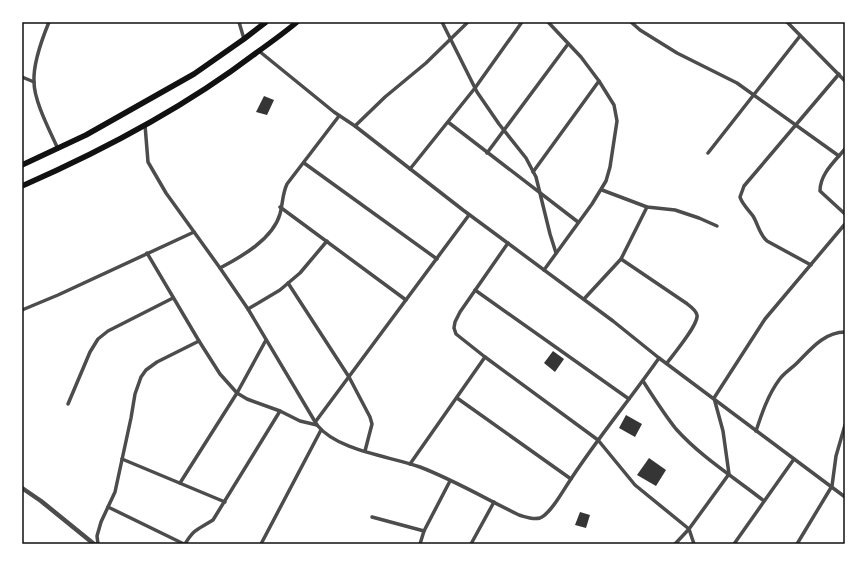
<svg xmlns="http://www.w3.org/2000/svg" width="867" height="566" viewBox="0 0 867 566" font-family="Lato,sans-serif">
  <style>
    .building { fill: #353535 }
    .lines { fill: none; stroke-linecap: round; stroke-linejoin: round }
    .minor { stroke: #4c4c4c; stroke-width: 3.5 }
    .tertiary { stroke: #4c4c4c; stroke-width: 4.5 }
    .primary { stroke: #111; stroke-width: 5.5 }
    .neatline { fill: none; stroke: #111; stroke-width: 1.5 }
  </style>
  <rect width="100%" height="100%" fill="#fff"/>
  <!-- building -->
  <g class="building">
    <path d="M264 96 274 100 267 115 256 112Z"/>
    <path d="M553 351 564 359 555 372 544 363Z"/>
    <path d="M626 415 642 424 635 437 619 428Z"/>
    <path d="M649 458 666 470 656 486 637 475Z"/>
    <path d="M580 512 590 515 586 528 575 525Z"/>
  </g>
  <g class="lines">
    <!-- minor -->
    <g class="minor">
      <path d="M49 22C42 39 33 64 34 82 34 101 50 131 58 149"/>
      <path d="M239 22 244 39"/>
      <path d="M442 22 477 92 499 124 526 158 536 177 550 234 556 253"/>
      <path d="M631 22 640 30 677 53 737 83 839 156"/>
      <path d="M787 22 845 81"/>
      <path d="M259 51 334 112 355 126 463 210 613 321 659 358 845 497"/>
      <path d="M22 77 34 82"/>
      <path d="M448 122 578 222"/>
      <path d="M145 125 148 162 166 193 220 268 248 309 317 425C338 451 389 456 420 467 454 480 486 499 519 515 526 517 533 520 540 518 550 514 561 494 567 485 595 441 629 401 659 358"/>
      <path d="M355 126 385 97 426 63 468 22"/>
      <path d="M845 149C834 162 820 174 820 191L845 214"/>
      <path d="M487 153 568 44"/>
      <path d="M708 153 800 36"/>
      <path d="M304 163 437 259"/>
      <path d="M410 169 475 88 522 22"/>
      <path d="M533 172 599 81"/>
      <path d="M602 190 647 207 675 210 699 218 717 226"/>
      <path d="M280 207 406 300"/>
      <path d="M508 243 460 312 455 322 454 328 456 334 485 357 598 440 635 485 689 529 694 544"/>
      <path d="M147 253 199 341 220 374 237 393 247 399 280 411 300 421 317 425"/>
      <path d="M621 259 686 303C690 306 696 310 697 315 699 324 673 355 667 363"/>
      <path d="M811 265 767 241C759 234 758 224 753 216 748 209 742 204 740 197L744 186 839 74"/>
      <path d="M220 268C241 257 273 239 280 214 283 203 282 195 287 184L339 116"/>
      <path d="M544 270 592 204 606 181 610 167 617 121 614 105 599 81 581 57 548 22"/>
      <path d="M288 283 349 377 370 417 372 424 365 451"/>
      <path d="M475 290 629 399"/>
      <path d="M584 299 621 259 647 207"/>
      <path d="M248 309 280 290 300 273 327 241"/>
      <path d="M22 310 58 295 194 232"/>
      <path d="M643 381C654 398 664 414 676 429 701 457 735 478 764 501"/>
      <path d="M457 398 571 479"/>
      <path d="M68 404 90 352 98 339 108 331 173 298"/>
      <path d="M316 421 469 215"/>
      <path d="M756 431C762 413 768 395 779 380 784 373 791 369 797 363 810 350 824 332 845 332"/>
      <path d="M122 459 225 502"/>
      <path d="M410 464 485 357"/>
      <path d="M180 483 237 393 266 340"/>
      <path d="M108 507 184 544"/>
      <path d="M372 517 424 531"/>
      <path d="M98 544 97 536 101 522 115 492 131 418 135 394 141 377 146 370 157 362 199 341"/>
      <path d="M185 544C195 528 197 530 213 520L280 411"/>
      <path d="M261 544 321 430"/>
      <path d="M420 544 424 531 450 481"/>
      <path d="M471 544 494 502"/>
      <path d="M675 544 689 529 729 474 723 431 714 398 765 319 845 224"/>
      <path d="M734 544 794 459"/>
      <path d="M797 544 832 486 836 456 845 425"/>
    </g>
    <!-- tertiary -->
    <path class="tertiary" d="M22 488 41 501 94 544"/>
    <!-- primary -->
    <g class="primary">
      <path d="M22 165 86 135 194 74 244 39 266 22"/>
      <path d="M22 186C104 150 184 108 256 53 270 43 284 33 297 22"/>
    </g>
  </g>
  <!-- border -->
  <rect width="867" height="566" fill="none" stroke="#ffffff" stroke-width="46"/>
  <rect x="23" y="23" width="821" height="520" class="neatline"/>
</svg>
